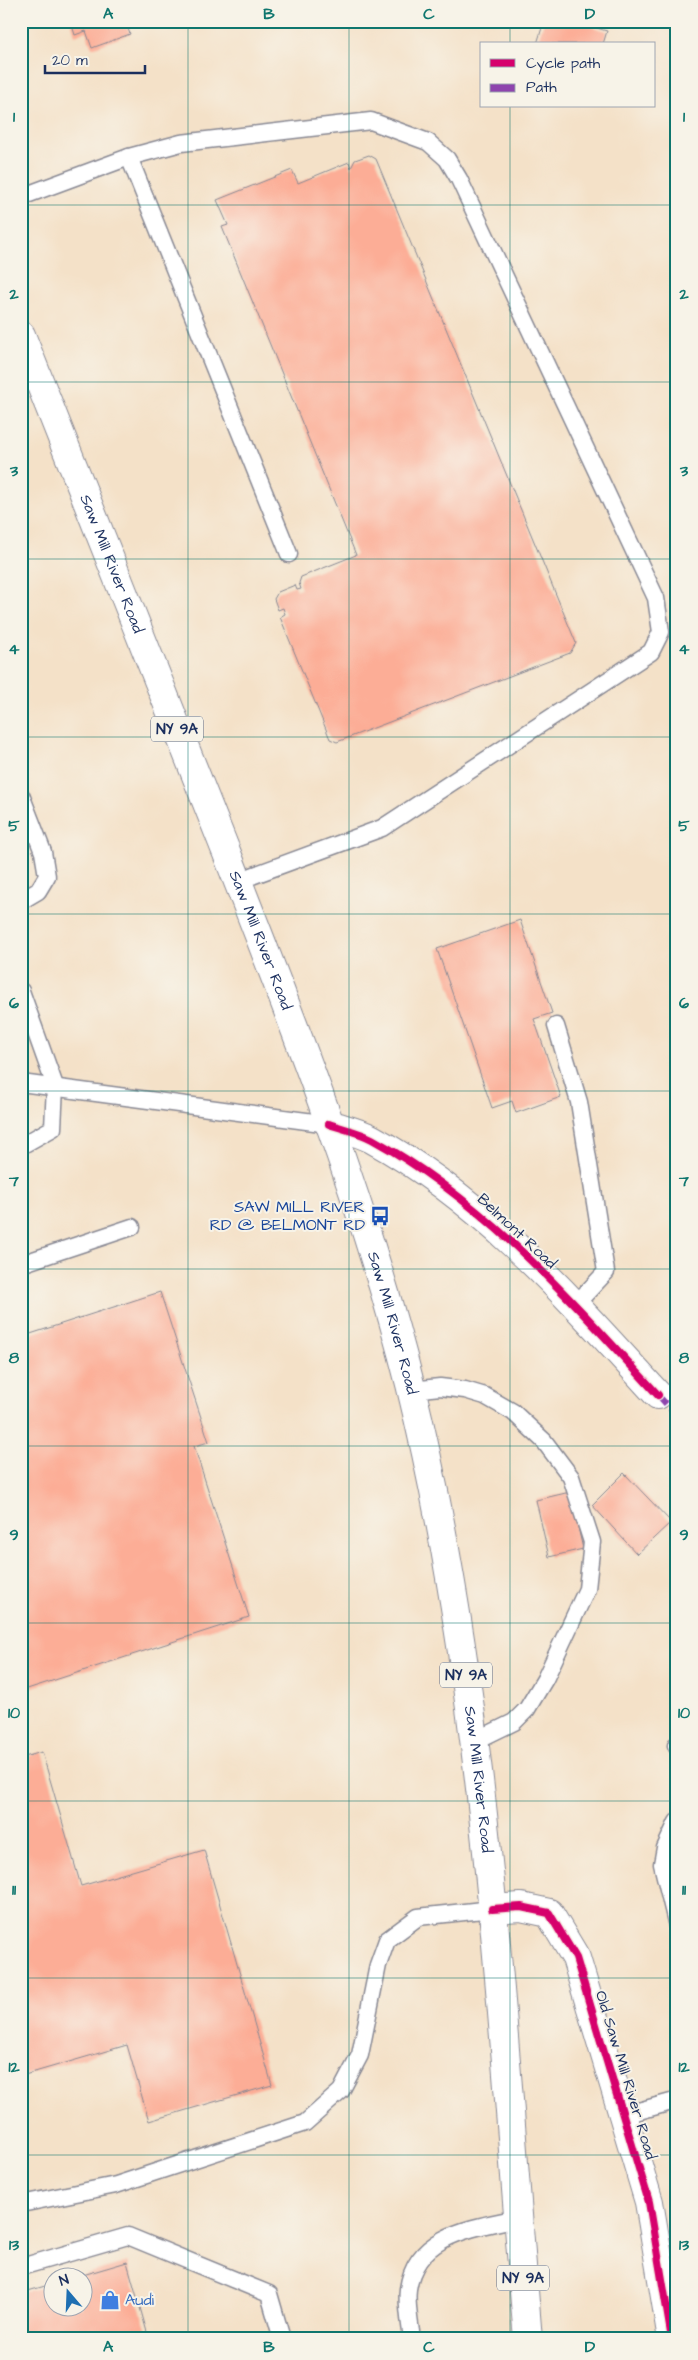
<svg xmlns="http://www.w3.org/2000/svg" width="698" height="2360" viewBox="0 0 698 2360" font-family="'Architects Daughter',sans-serif">
  <style>
    .building { fill: #fcad96 }
    .lines { fill: none; stroke-linecap: round; stroke-linejoin: round }
    .service-casing { stroke: #888893; stroke-width: 19 }
    .minor-casing { stroke: #888893; stroke-width: 30 }
    .tertiary-casing { stroke: #888893; stroke-width: 30 }
    .primary-casing { stroke: #888893; stroke-width: 30 }
    .service { stroke: #fff; stroke-width: 16 }
    .minor { stroke: #fff; stroke-width: 28 }
    .tertiary { stroke: #fff; stroke-width: 28 }
    .primary { stroke: #fff; stroke-width: 28 }
    .quiet { stroke: #8e44ad; stroke-width: 6; stroke-dasharray: 12 6; stroke-linecap: butt }
    .cycleway-casing { stroke: #f7f3e8; stroke-width: 11 }
    .cycleway { stroke: #d6006c; stroke-width: 8 }
    .grid { fill: none; stroke: #0f766e; stroke-width: 1; stroke-opacity: 0.55 }
    .labels { text-anchor: middle; dominant-baseline: central; stroke-width: 4; stroke-linejoin: round; paint-order: stroke }
    .shield { fill: #f7f3e8; stroke: #5d6a87; stroke-width: 1 }
    .shield-label { font-size: 15px; font-weight: bold; fill: #1b2f5e }
    .street-label { font-size: 16px; fill: #1b2f5e; stroke: #f7f3e8 }
    .transit-label { font-size: 16px; fill: #164399; stroke: #f7f3e8; text-anchor: end }
    .shop-label { font-size: 16px; fill: #366cbe; stroke: #f7f3e8; text-anchor: start }
    .neatline { fill: none; stroke: #0f766e; stroke-width: 2 }
    .grid-label { font-size: 16px; text-anchor: middle; font-weight: bold; fill: #0f766e }
  </style>
  <rect width="100%" height="100%" fill="#f7f3e8"/>
  <filter id="ink" filterUnits="userSpaceOnUse"><feTurbulence type="fractalNoise" baseFrequency=".02" numOctaves="2"/><feDisplacementMap in="SourceGraphic" scale="10" xChannelSelector="R" yChannelSelector="G"/><feConvolveMatrix kernelMatrix="1 2 1 2 8 2 1 2 1" color-interpolation-filters="sRGB"/></filter>
  <filter id="wash" filterUnits="userSpaceOnUse"><feTurbulence type="fractalNoise" baseFrequency=".0096" numOctaves="4" result="noise"/><feDisplacementMap in="SourceGraphic" scale="20" xChannelSelector="R" yChannelSelector="G"/><feGaussianBlur stdDeviation="1.12" result="paint"/><feColorMatrix in="noise" values="0 0 0 0 0 0 0 0 0 0 0 0 0 0 0 0 0 1.4 0 .05"/><feComposite in="paint" operator="in"/></filter>
  <g filter="url(#wash)">
    <rect width="100%" height="100%" fill="#f4e1c8"/>
    <g id="blocks">
      <!-- building -->
      <g class="building">
        <path d="M125 21 130 34 92 48 86 31 75 35 71 22Z"/>
        <path d="M544 21H572L607 31 603 44H537Z"/>
        <path d="M369 155 376 159 576 643 570 653 337 742 330 739 280 617 285 614 283 608 278 610 274 599 278 592 295 585 297 590 301 589 299 583 301 577 356 555 222 227 228 225 217 200 292 170 298 183 349 162 351 168 355 160Z"/>
        <path d="M520 920 552 1013 534 1019 561 1097 516 1113 512 1101 492 1108 437 949Z"/>
        <path d="M160 1292 209 1442 194 1446 249 1617 21 1691V1337Z"/>
        <path d="M624 1473 671 1522 637 1554 592 1505Z"/>
        <path d="M570 1492 583 1549 549 1557 536 1500Z"/>
        <path d="M42 1752 81 1886 204 1850 272 2085 149 2121 127 2045 21 2076V1758Z"/>
        <path d="M127 2262 149 2339H21V2293L52 2284V2308H82V2278L76 2277Z"/>
      </g>
    </g>
  </g>
  <g filter="url(#ink)">
    <use href="#blocks" fill-opacity="0" stroke="#888893" stroke-width="1"/>
    <g class="lines">
      <defs>
        <g id="service">
          <path d="M129 157 289 554"/>
          <path d="M21 197 129 157 181 143 371 121 428 142 447 159 459 179 656 598 661 632 651 652 382 828 238 881"/>
          <path d="M21 795 43 852 47 876 38 891 21 901"/>
          <path d="M21 991 55 1086 53 1128 21 1146"/>
          <path d="M556 1026 579 1102 606 1272 575 1305"/>
          <path d="M21 1083 329 1124"/>
          <path d="M21 1264 132 1227"/>
          <path d="M411 1390 440 1387 465 1390 485 1396 513 1412 544 1441 571 1477 592 1542 587 1589 545 1679 527 1709 514 1722 475 1741"/>
          <path d="M676 1745 677 1747"/>
          <path d="M677 1822 665 1848 662 1864 677 1926"/>
          <path d="M624 2115 675 2101 677 2099"/>
          <path d="M21 2204 116 2185 305 2123 341 2091 360 2055 378 1965 387 1940 418 1917 492 1909"/>
          <path d="M21 2267 128 2236 269 2294 282 2339"/>
          <path d="M412 2339C410 2323 406 2305 408 2289 416 2234 473 2228 518 2218"/>
        </g>
        <path id="minor" d="M492 1909 521 1907 549 1913 576 1958 649 2202 672 2339"/>
        <path id="tertiary" d="M329 1124C343 1129 359 1132 372 1139 485 1201 572 1301 658 1395"/>
        <g id="primary">
          <path id="s1" d="M21 335C88 504 155 672 222 841 292 1019 363 1198 410 1384 487 1696 501 2020 528 2339"/>
        </g>
      </defs>
      <!-- service casing -->
      <use href="#service" class="service-casing"/>
      <!-- minor casing -->
      <use href="#minor" class="minor-casing"/>
      <!-- tertiary casing -->
      <use href="#tertiary" class="tertiary-casing"/>
      <!-- primary casing -->
      <use href="#primary" class="primary-casing"/>
      <!-- service -->
      <use href="#service" class="service"/>
      <!-- minor -->
      <use href="#minor" class="minor"/>
      <!-- tertiary -->
      <use href="#tertiary" class="tertiary"/>
      <!-- primary -->
      <use href="#primary" class="primary"/>
      <!-- quiet -->
      <path class="quiet" d="M658 1395 677 1416"/>
      <defs>
        <g id="cycleway">
          <path d="M329 1124C343 1129 359 1132 372 1139 485 1201 572 1301 658 1395"/>
          <path d="M492 1909 521 1907 549 1913 576 1958 649 2202 672 2339"/>
        </g>
      </defs>
      <!-- cycleway casing -->
      <use href="#cycleway" class="cycleway-casing"/>
      <!-- cycleway -->
      <use href="#cycleway" class="cycleway"/>
    </g>
  </g>
  <!-- grid -->
  <path class="grid" d="M188 21V2339M349 21V2339M510 21V44M510 106V2339M21 205H677M21 382H677M21 559H677M21 737H677M21 914H677M21 1091H677M21 1269H677M21 1446H677M21 1623H677M21 1801H677M21 1978H677M21 2155H677"/>
  <!-- icons -->
  <defs>
    <symbol id="bus-bare" viewBox="-9 -9 18 18"><path d="M-5-6H5V4H4V6H2V4H-2V6H-4V4H-5ZM-3.5-4V0h7V-4ZM-3.5 1.2v1.5H-2V1.2ZM2 1.2v1.5H3.5V1.2Z" fill="#1a4fb4" stroke="#f7f3e8" stroke-width="2.5" paint-order="stroke"/></symbol>
    <symbol id="shop-bare" viewBox="-9 -9 18 18"><path d="M-5-2.5h2.3a2.7 3.5 0 0 1 5.4 0H5L5.5 6h-11ZM-1.5-2.5h3a1.5 2.3 0 0 0-3 0Z" fill="#3f7fe0" stroke="#f7f3e8" stroke-width="2.5" paint-order="stroke"/></symbol>
  </defs>
  <g fill-rule="evenodd">
    <use href="#bus-bare" x="366" y="1202" width="28" height="28"/>
    <use href="#shop-bare" x="96" y="2286" width="28" height="28"/>
  </g>
  <g class="labels">
    <!-- shield labels -->
    <g class="shield">
      <rect x="151" y="716.5" width="52" height="25" rx="4"/>
      <rect x="440" y="1662.5" width="52" height="25" rx="4"/>
      <rect x="497" y="2265.5" width="52" height="25" rx="4"/>
    </g>
    <g class="shield-label">
      <text x="177" y="729">NY 9A</text>
      <text x="466" y="1675">NY 9A</text>
      <text x="523" y="2278">NY 9A</text>
    </g>
    <!-- street labels -->
    <g class="street-label">
      <text stroke="none"><textPath href="#s1" startOffset="246">Saw Mill River Road</textPath></text>
      <text stroke="none"><textPath href="#s1" startOffset="651">Saw Mill River Road</textPath></text>
      <text transform="translate(517 1231) rotate(43)">Belmont Road</text>
      <text stroke="none"><textPath href="#s1" startOffset="1056">Saw Mill River Road</textPath></text>
      <text stroke="none"><textPath href="#s1" startOffset="1521">Saw Mill River Road</textPath></text>
      <text transform="translate(626 2075) rotate(73)">Old Saw Mill River Road</text>
    </g>
    <!-- transit labels -->
    <g class="transit-label">
      <text x="365" y="1207">SAW MILL RIVER<tspan x="365" dy="18">RD @ BELMONT RD</tspan></text>
    </g>
    <!-- shop labels -->
    <g class="shop-label">
      <text x="125" y="2300">Audi</text>
    </g>
  </g>
  <!-- margin -->
  <rect width="698" height="2360" fill="none" stroke="#f7f3e8" stroke-width="55"/>
  <!-- legend -->
  <rect x="480" y="42" width="175" height="65" fill="#f7f3e8" stroke="#9fa5b1"/>
  <rect x="490" y="59" width="25" height="8" fill="#d6006c" stroke="#9fa5b1"/>
  <text x="526" y="68" font-size="15" fill="#1b2f5e">Cycle path</text>
  <rect x="490" y="84" width="25" height="8" fill="#8e44ad" stroke="#9fa5b1"/>
  <text x="526" y="92" font-size="15" fill="#1b2f5e">Path</text>
  <!-- north arrow -->
  <g transform="translate(68 2292) rotate(341)"><circle r="24" fill="#f7f3e8" stroke="#9fa5b1"/>
  <path d="M0-4L9 19L0 12L-9 19Z" fill="#1f6fb2"/>
  <text y="-8" font-size="14" font-weight="bold" text-anchor="middle" fill="#1b2f5e">N</text>
  </g>
  <!-- scale -->
  <path d="M45 65v8h100v-8" fill="none" stroke="#1b2f5e" stroke-width="2.5"/>
  <text x="52" y="65" font-size="15" fill="#1b2f5e" stroke="#f7f3e8" stroke-width="4" paint-order="stroke">20 m</text>
  <rect x="28" y="28" width="642" height="2304" class="neatline"/>
  <g class="grid-label">
    <text x="108" y="19">A</text>
    <text x="269" y="19">B</text>
    <text x="429" y="19">C</text>
    <text x="590" y="19">D</text>
    <text x="14" y="122">1</text>
    <text x="684" y="122">1</text>
    <text x="14" y="299">2</text>
    <text x="684" y="299">2</text>
    <text x="14" y="476">3</text>
    <text x="684" y="476">3</text>
    <text x="14" y="654">4</text>
    <text x="684" y="654">4</text>
    <text x="14" y="831">5</text>
    <text x="684" y="831">5</text>
    <text x="14" y="1008">6</text>
    <text x="684" y="1008">6</text>
    <text x="14" y="1186">7</text>
    <text x="684" y="1186">7</text>
    <text x="14" y="1363">8</text>
    <text x="684" y="1363">8</text>
    <text x="14" y="1540">9</text>
    <text x="684" y="1540">9</text>
    <text x="14" y="1718">10</text>
    <text x="684" y="1718">10</text>
    <text x="14" y="1895">11</text>
    <text x="684" y="1895">11</text>
    <text x="14" y="2072">12</text>
    <text x="684" y="2072">12</text>
    <text x="14" y="2250">13</text>
    <text x="684" y="2250">13</text>
    <text x="108" y="2352">A</text>
    <text x="269" y="2352">B</text>
    <text x="429" y="2352">C</text>
    <text x="590" y="2352">D</text>
  </g>
</svg>
